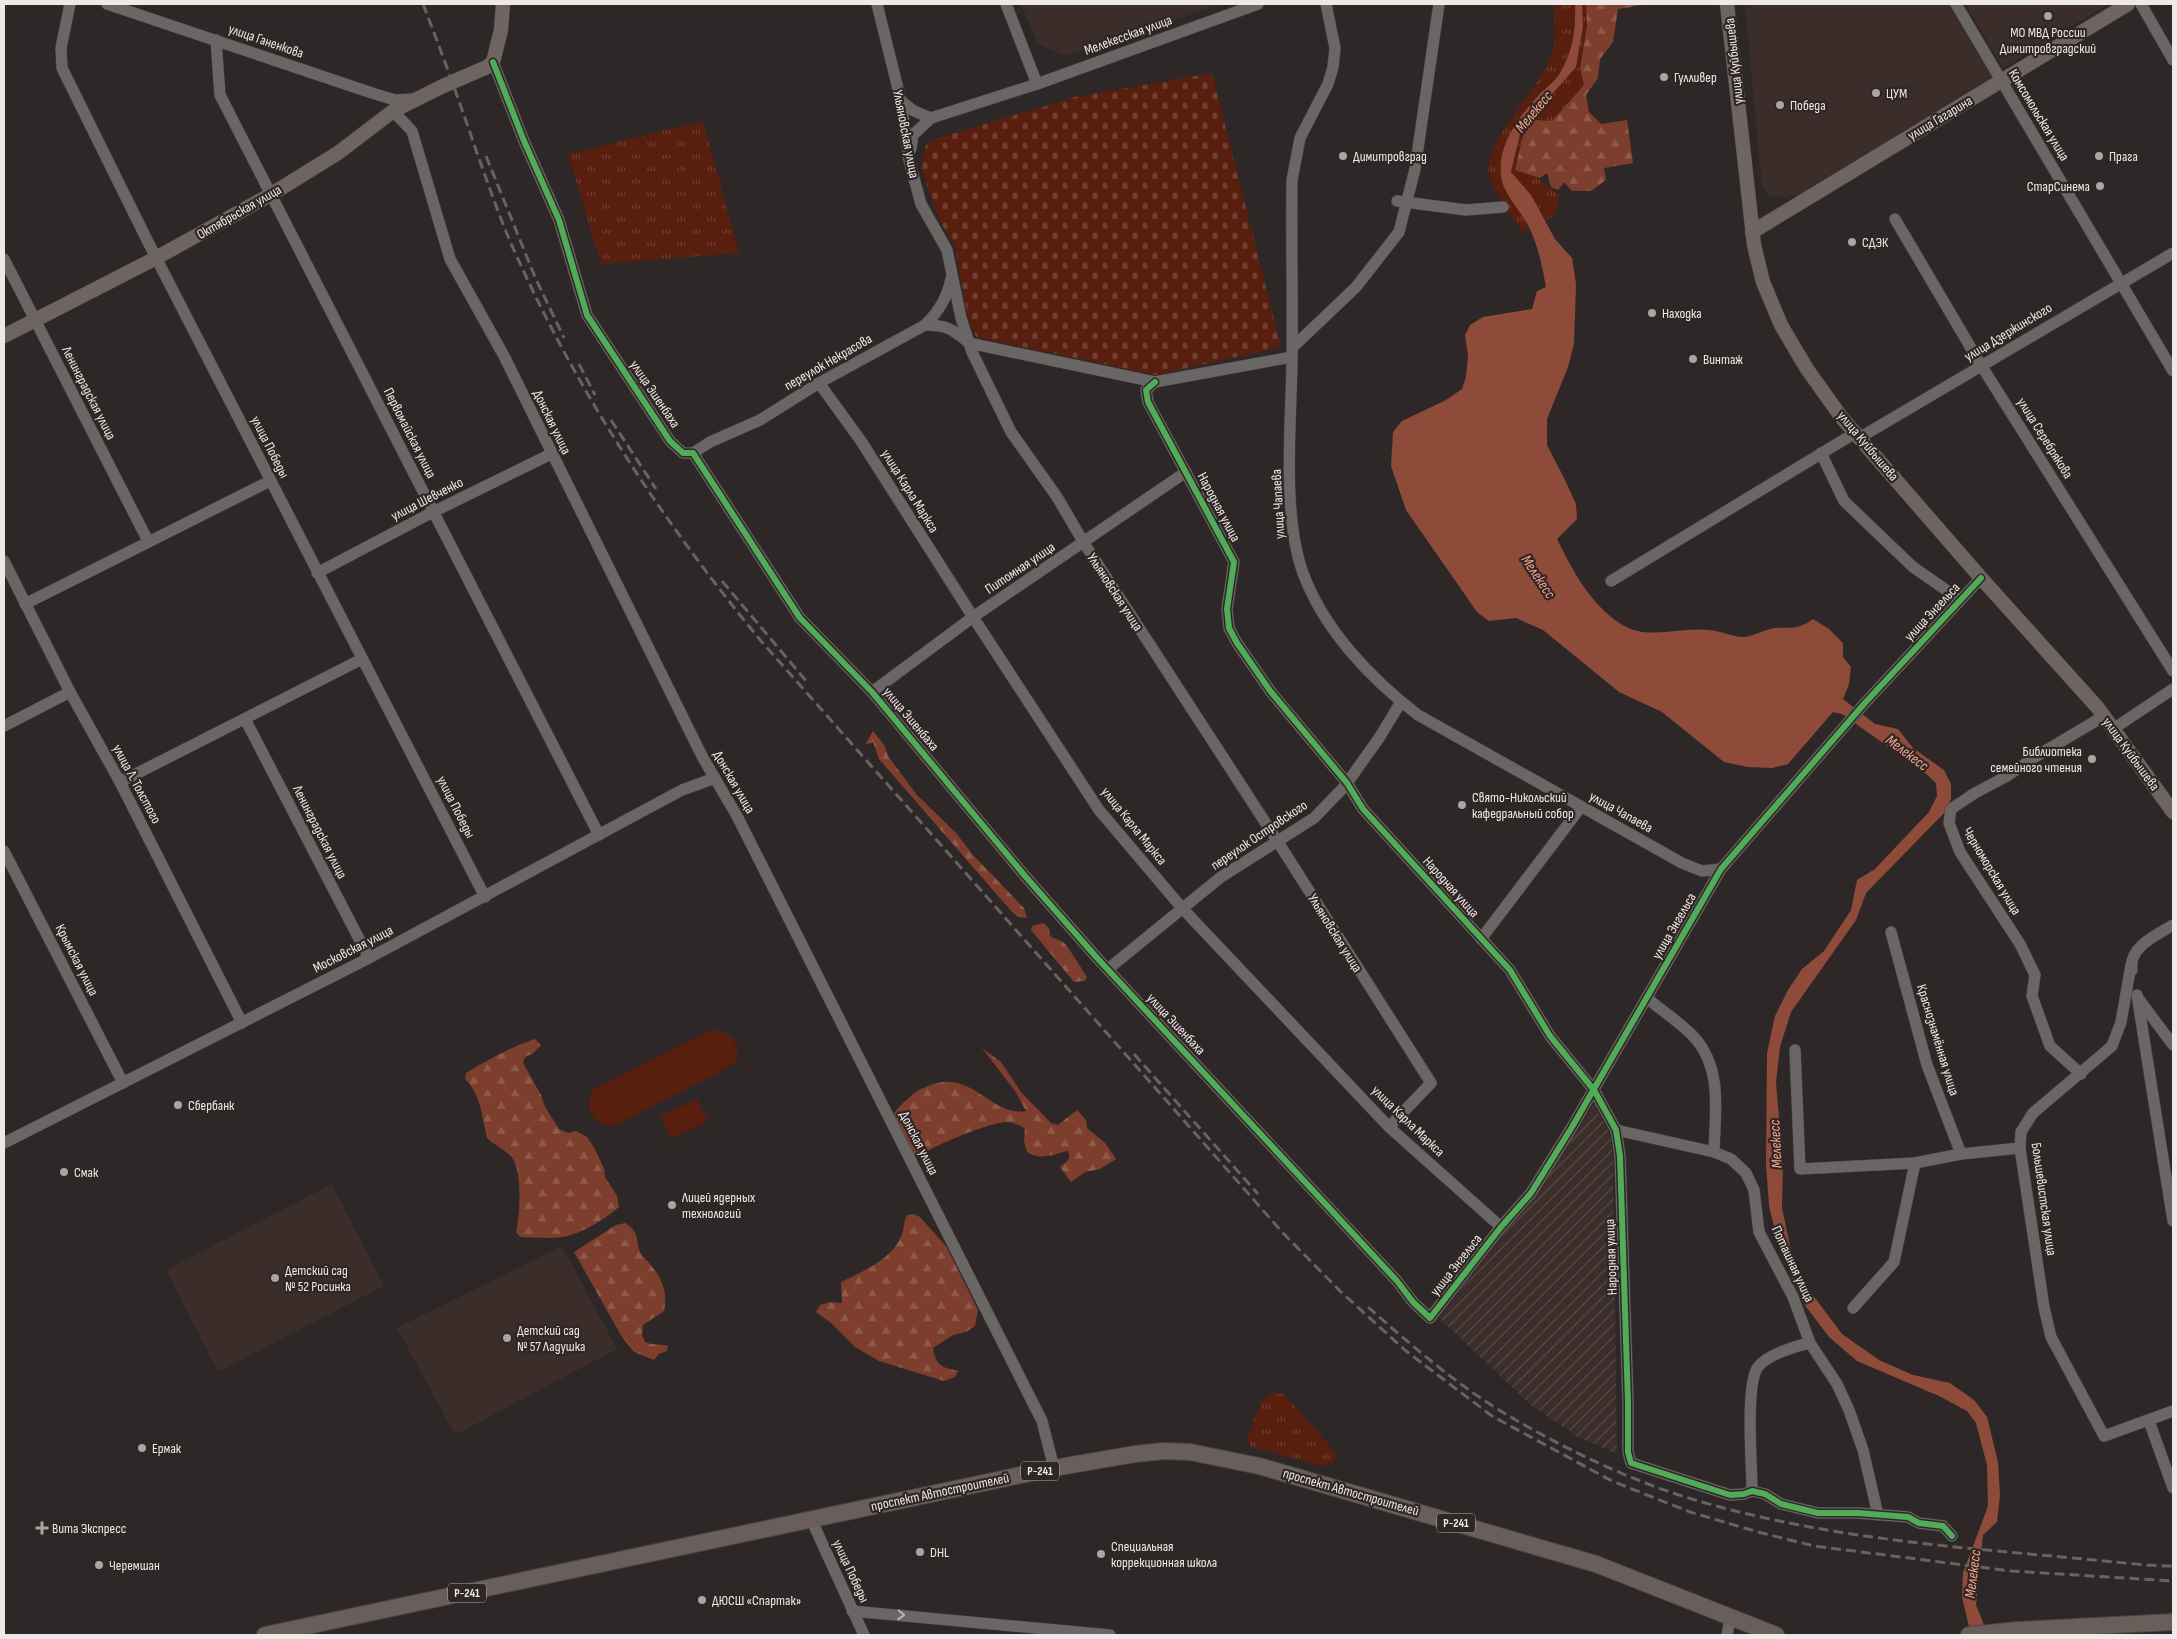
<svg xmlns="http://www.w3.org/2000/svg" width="2177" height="1639" viewBox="0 0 2177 1639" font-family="'Sofia Sans Condensed',sans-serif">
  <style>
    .built { fill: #3a2d2a }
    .industrial { fill: url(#industrial-furrows) }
    .grass { fill: url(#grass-tufts) }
    .forest { fill: url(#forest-firs) }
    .cemetery { fill: url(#cemetery-stones) }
    .pitch { fill: #581e0e }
    .water { fill: #8f4b39 }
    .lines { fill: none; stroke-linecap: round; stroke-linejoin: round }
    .minor-casing { stroke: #484544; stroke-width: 12 }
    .major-casing { stroke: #484544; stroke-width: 15 }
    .highway-casing { stroke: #484544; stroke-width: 18 }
    .minor { stroke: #6a6665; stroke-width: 11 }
    .major { stroke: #6e6460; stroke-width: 14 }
    .highway { stroke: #6a5e5a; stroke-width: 16 }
    .rail { stroke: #666362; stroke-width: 3; stroke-dasharray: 10 5; stroke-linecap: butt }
    .cycleway-casing { stroke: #2f2725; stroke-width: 9 }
    .cycleway { stroke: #51ab58; stroke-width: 6 }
    .oneway { stroke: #b9b4b3 }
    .poi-dot { fill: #aaa5a4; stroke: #2f2725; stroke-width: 2 }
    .labels { text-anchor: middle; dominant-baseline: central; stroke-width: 4.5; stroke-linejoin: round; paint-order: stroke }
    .shield { fill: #2f2725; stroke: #b5aead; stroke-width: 1 }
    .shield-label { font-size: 12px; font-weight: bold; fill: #eee8e7 }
    .poi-label { font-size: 14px; fill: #eee8e7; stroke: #2f2725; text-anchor: start }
    .street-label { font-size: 14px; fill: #eee8e7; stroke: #2f2725 }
    .water-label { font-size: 15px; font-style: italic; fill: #fca78f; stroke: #2f2725 }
  </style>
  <defs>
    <pattern id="industrial-furrows" width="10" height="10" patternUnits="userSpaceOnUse" patternTransform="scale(1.25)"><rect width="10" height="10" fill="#3a2d2a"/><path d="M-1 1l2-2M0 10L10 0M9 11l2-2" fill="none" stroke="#574b49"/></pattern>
    <pattern id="grass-tufts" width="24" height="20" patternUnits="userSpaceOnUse" patternTransform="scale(1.25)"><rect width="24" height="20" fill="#581e0e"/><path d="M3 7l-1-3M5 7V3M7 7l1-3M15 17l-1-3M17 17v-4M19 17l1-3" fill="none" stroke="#703f31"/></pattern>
    <pattern id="forest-firs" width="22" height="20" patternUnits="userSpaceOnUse" patternTransform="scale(1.25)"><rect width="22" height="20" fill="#7d3e2d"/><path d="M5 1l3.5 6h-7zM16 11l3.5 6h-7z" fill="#905a4b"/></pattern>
    <pattern id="cemetery-stones" width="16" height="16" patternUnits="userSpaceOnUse" patternTransform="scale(1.25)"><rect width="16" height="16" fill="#581e0e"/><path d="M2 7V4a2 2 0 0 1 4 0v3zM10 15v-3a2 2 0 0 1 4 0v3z" fill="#703f31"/></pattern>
  </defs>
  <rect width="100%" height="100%" fill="#2d2827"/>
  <!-- built -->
  <g class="built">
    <path d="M1021 4H1222L1065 56 1038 44Z"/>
    <path d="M1745 4H1951L1993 77 1799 195 1786 198 1768 195 1762 187Z"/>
    <path d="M1965 4H2109L2003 68Z"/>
    <path d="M332 1184 384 1286 218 1372 166 1270Z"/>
    <path d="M562 1246 617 1349 455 1435 397 1328Z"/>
  </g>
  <!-- industrial -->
  <path class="industrial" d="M1594 1105 1610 1134 1613 1155 1617 1454 1578 1437 1531 1405 1439 1318 1506 1231 1536 1196Z"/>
  <!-- grass -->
  <g class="grass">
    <path d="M1553 4H1586L1587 26 1580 68 1584 85 1552 121 1522 172 1536 177 1560 196 1555 215 1548 219 1529 223 1524 234C1517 226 1490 183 1489 175 1483 135 1550 83 1555 42 1556 30 1554 16 1553 4Z"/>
    <path d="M703 121 739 253 601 264 568 154Z"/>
    <path d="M1272 1393 1284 1394 1333 1450 1336 1457 1333 1463 1322 1466 1251 1447 1248 1440V1435L1262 1400Z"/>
  </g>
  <!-- forest -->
  <g class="forest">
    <path d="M1586 4H1648L1618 9 1613 42 1600 59 1598 78 1586 95 1589 112 1601 124 1627 120 1633 163 1604 168 1606 180 1591 191H1572L1564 182 1558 190 1551 187 1547 173 1540 178 1515 170 1523 136 1534 120 1552 121 1584 85 1580 68 1587 26Z"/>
    <path d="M873 731 884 745 888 756 917 795 956 833 973 855 1024 908 1027 918 1018 917 1012 912 879 759 873 742 865 745Z"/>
    <path d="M1043 923 1049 928C1049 942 1056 936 1064 943 1068 946 1083 971 1087 977L1085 981 1074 982 1031 930 1032 926Z"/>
    <path d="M535 1039 541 1045 532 1054 525 1057 523 1063 541 1095 545 1107 559 1129 568 1133 576 1131 587 1137 595 1149 604 1169 605 1177 617 1196 619 1207C601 1222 575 1238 552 1238 541 1238 531 1237 520 1237L516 1232C520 1215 522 1177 514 1161 510 1152 494 1145 487 1138 482 1117 481 1095 465 1079L466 1073C488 1060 511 1047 535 1039Z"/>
    <path d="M982 1048 1001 1062 1021 1092 1051 1123 1058 1125 1077 1110 1086 1120 1087 1128 1105 1143 1116 1159 1100 1169 1085 1172 1071 1182 1060 1167C1066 1162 1072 1159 1068 1151 1053 1154 1041 1161 1027 1152L1024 1141 1025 1128C1019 1125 1013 1122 1007 1122 989 1122 931 1147 915 1158L893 1116C896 1108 905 1102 911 1096 917 1090 923 1088 931 1085 972 1069 991 1117 1026 1111L1015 1091Z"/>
    <path d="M914 1214 920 1217 946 1246 978 1310 975 1326 966 1332 953 1335 933 1348C936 1366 941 1367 958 1371L955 1377 944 1381 879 1361 855 1347 831 1323 816 1312 820 1305 830 1302 842 1303 841 1282C864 1271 893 1259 902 1234 905 1227 903 1222 907 1215Z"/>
    <path d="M625 1223C641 1232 635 1242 641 1254 643 1257 647 1260 649 1263 662 1278 668 1291 664 1311L643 1325 642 1335 645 1342C654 1346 660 1343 668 1346L667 1351 659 1354 654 1360 634 1352 622 1337 574 1252 616 1225Z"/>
  </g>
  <!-- cemetery -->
  <path class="cemetery" d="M1212 73 1281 347 1156 375 976 337 967 314 955 246 942 225 931 199 921 165 926 145 938 138 1075 97Z"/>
  <!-- pitch -->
  <g class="pitch">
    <path d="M717 1030C733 1035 738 1044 738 1060L731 1066 616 1125C594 1129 582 1106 594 1089L707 1032Z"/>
    <path d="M697 1099 708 1121 671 1139 660 1116Z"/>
  </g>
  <!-- water -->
  <path class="water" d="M1575 4H1582L1583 26 1576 67 1537 111 1520 134 1511 172 1531 195 1555 239 1572 258 1576 284 1574 344 1568 367 1547 419V445L1564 478 1576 504 1577 519 1557 539C1573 571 1590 604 1621 624 1647 641 1678 627 1707 630 1719 630 1732 637 1744 637 1754 636 1761 631 1770 629 1790 625 1793 633 1813 619L1829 629 1843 643V657L1851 667 1849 684 1843 699 1875 724 1898 729 1913 748 1944 770 1951 784V799L1945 812 1866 893 1856 920 1791 1012 1780 1047 1776 1082 1783 1165 1782 1208 1790 1246 1800 1278 1842 1334 1879 1360 1913 1375 1950 1383 1974 1400 1987 1417 1998 1462 2000 1495 1997 1522 1983 1535 1976 1605 1983 1622 1985 1635H1971L1962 1597 1963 1573 1988 1506 1987 1465 1976 1423 1967 1411 1939 1396 1857 1361 1829 1337 1804 1304 1789 1271 1778 1243 1769 1206 1766 1164 1767 1053 1775 1016 1788 990 1802 969 1824 951 1851 910 1857 880 1875 869 1929 812 1937 796 1936 783 1924 772 1842 714 1833 712 1788 764 1772 768 1748 767 1724 762 1662 712 1619 692 1543 630 1516 618 1489 621 1477 612 1406 510 1391 466 1393 432 1402 421 1446 400 1462 389 1466 377 1468 356 1465 335 1470 325 1483 317 1532 309 1537 291 1546 287C1542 265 1538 245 1528 225 1520 210 1502 192 1501 175 1498 143 1519 117 1539 95 1546 88 1555 81 1560 73 1573 51 1576 29 1575 4Z"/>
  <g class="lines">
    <defs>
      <g id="minor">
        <path d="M70 4 61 48 62 68 149 244 485 897"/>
        <path d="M107 4 372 93 395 100 414 99"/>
        <path d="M877 4 901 101 909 160 921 204 947 250 961 318 972 352 1011 432 1057 497 1084 543 1278 842 1431 1083 1389 1127"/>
        <path d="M1006 4 1037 84"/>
        <path d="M1326 4 1335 48 1333 67 1328 84 1300 138 1292 180C1291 241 1293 301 1292 362 1291 424 1282 515 1303 573 1324 630 1371 679 1418 715L1682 863 1702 871 1721 869"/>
        <path d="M1956 4 2173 371"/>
        <path d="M2141 4 2173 60"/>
        <path d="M216 40 220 95 599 835"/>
        <path d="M493 62 524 141 559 220 587 315 670 441 683 453H693L800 618 872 692 1025 876 1098 959 1397 1281 1413 1302 1430 1318 1501 1227 1531 1193 1572 1127 1721 869 1864 704 1981 578"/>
        <path d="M901 101 914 111 931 118"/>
        <path d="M393 111 412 131 450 259 504 356 703 758 737 816 1042 1421 1054 1468"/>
        <path d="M911 149 913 135 931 118 1037 84 1258 4"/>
        <path d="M1397 201 1466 210 1503 207"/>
        <path d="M1895 219 1981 365 2173 671"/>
        <path d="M4 259 148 541"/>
        <path d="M925 325C946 325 953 329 969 343L1155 382 1292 357"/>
        <path d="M1292 348 1356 287 1399 232 1415 169 1439 4"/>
        <path d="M1155 382 1146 390 1148 402 1234 562 1227 609 1229 628 1237 643 1271 692 1347 783 1363 809 1510 970 1550 1036 1594 1090 1616 1130 1620 1156 1628 1402V1452L1631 1463 1730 1495 1744 1494 1752 1491 1765 1494 1781 1504 1818 1513H1858L1908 1517 1919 1523 1943 1526 1952 1536"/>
        <path d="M819 383 861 441 973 617 1099 810 1182 908 1389 1127 1501 1227"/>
        <path d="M1859 438 2173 253"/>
        <path d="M693 453 710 442 760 420 819 383 925 325C939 311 947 298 951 279"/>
        <path d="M1821 453 1844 501 1913 567 1959 599"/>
        <path d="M4 561 70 692 120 782 242 1023"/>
        <path d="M317 573 433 512 551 454"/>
        <path d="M1611 581 1855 433"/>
        <path d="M25 604 270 481"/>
        <path d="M872 692 973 617 1186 472"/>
        <path d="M245 719 369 958"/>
        <path d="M4 726 70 692"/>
        <path d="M2113 729 2173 689"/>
        <path d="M120 782 362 659"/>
        <path d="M4 851 123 1083"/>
        <path d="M1891 932 1927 1065 1961 1154"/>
        <path d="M1481 939 1581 807"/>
        <path d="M2131 965 2121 1022 2112 1046 2033 1113 2021 1132 2020 1148 2044 1307 2051 1337 2104 1436 2173 1411"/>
        <path d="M1108 969 1221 877 1314 818 1345 786 1379 738 1401 702"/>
        <path d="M2132 970C2128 947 2157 935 2173 925"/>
        <path d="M2137 995 2173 1221"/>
        <path d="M1647 998C1662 1011 1681 1023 1694 1037 1723 1069 1715 1113 1714 1152L1731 1159 1746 1173 1754 1190 1759 1232 1793 1297 1810 1343 1837 1384 1849 1410 1863 1450 1878 1515"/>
        <path d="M2138 998 2173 1045"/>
        <path d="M1795 1050 1800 1169 1915 1163 1961 1154 2020 1148"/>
        <path d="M2081 1074 2050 1046 2032 996 2035 975 2020 944 1960 852 1949 823 1951 809 1975 793 2007 776 2035 757 2104 716"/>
        <path d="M1616 1130 1714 1152"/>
        <path d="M4 1143 369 958 682 790 715 778"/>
        <path d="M1853 1308 1894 1262 1915 1163"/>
        <path d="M2149 1421 2173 1488"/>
        <path d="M1752 1491C1752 1466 1745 1384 1758 1367 1767 1355 1795 1346 1810 1343"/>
        <path d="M811 1519 864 1635"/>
        <path d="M852 1611 1110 1635"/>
        <path d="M1727 1635 1730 1618"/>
      </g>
      <g id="major">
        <path d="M1727 4 1754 245 1763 282 1781 325 1807 369 1842 418 1981 578 2098 708 2173 812"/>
        <path d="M1752 232 2128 4"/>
        <path d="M4 336 156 258 270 195 338 153 393 111 441 87 487 67 493 62 501 30 503 4"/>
      </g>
      <g id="highway">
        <path d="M265 1635 1054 1468 1135 1454 1164 1451 1190 1452 1259 1466 1596 1564 1776 1635"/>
        <path d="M1969 1635 2018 1630 2173 1622"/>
      </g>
    </defs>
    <!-- minor casing -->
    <use href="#minor" class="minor-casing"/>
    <!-- major casing -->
    <use href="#major" class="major-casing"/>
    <!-- highway casing -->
    <use href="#highway" class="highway-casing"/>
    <!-- minor -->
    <use href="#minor" class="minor"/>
    <!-- major -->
    <use href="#major" class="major"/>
    <!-- highway -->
    <use href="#highway" class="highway"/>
    <!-- rail -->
    <g class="rail">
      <path d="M423 4C442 53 460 103 477 153 490 189 502 225 518 259 581 398 664 523 761 641L1283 1233 1340 1291 1406 1351 1492 1416 1612 1481 1690 1512 1758 1532 1814 1546 2011 1571 2173 1581"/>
      <path d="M486 156 535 277 564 338"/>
      <path d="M579 364 595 395"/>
      <path d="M611 420 656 489"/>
      <path d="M722 581 807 682"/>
      <path d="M1134 1054 1258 1194"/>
      <path d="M1368 1307C1412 1346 1458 1386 1509 1416 1567 1450 1631 1481 1695 1500 1790 1528 1889 1541 1987 1550 2026 1554 2065 1557 2104 1561 2127 1563 2150 1566 2173 1566"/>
    </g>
    <defs>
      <g id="cycleway">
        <path d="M493 62 524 141 559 220 587 315 670 441 683 453H693L800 618 872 692 1025 876 1098 959 1397 1281 1413 1302 1430 1318 1501 1227 1531 1193 1572 1127 1721 869 1864 704 1981 578"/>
        <path d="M1155 382 1146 390 1148 402 1234 562 1227 609 1229 628 1237 643 1271 692 1347 783 1363 809 1510 970 1550 1036 1594 1090 1616 1130 1620 1156 1628 1402V1452L1631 1463 1730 1495 1744 1494 1752 1491 1765 1494 1781 1504 1818 1513H1858L1908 1517 1919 1523 1943 1526 1952 1536"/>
      </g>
    </defs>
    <!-- cycleway casing -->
    <use href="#cycleway" class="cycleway-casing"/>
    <!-- cycleway -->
    <use href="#cycleway" class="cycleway"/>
  </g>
  <!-- one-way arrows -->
  <defs><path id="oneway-chevron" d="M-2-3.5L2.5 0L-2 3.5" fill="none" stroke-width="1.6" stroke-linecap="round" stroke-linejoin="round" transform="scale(1.25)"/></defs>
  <use class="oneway" href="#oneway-chevron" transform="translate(901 1615) rotate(5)"/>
  <!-- markers -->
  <g class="poi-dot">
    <circle cx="2048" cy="16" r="5"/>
    <circle cx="1664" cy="77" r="5"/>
    <circle cx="1876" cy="93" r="5"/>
    <circle cx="1780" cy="105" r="5"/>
    <circle cx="1343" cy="156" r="5"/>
    <circle cx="2099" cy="156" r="5"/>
    <circle cx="2100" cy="186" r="5"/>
    <circle cx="1852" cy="242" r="5"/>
    <circle cx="1652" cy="313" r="5"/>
    <circle cx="1693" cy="359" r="5"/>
    <circle cx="2092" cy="759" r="5"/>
    <circle cx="1462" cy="805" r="5"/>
    <circle cx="178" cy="1105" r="5"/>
    <circle cx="64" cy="1172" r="5"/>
    <circle cx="672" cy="1205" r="5"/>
    <circle cx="275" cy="1278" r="5"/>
    <circle cx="507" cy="1338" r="5"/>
    <circle cx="142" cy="1448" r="5"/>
    <path d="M39.5 1520.5h5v5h5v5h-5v5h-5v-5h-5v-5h5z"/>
    <circle cx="920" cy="1552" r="5"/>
    <circle cx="1101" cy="1554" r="5"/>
    <circle cx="99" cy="1565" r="5"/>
    <circle cx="702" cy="1600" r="5"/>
  </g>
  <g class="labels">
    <!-- shield labels -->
    <g class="shield">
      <rect x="1021" y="1461.5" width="38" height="19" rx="4"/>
      <rect x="1437" y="1513.5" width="38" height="19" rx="4"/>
      <rect x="448" y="1583.5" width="38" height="19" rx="4"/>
    </g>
    <g class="shield-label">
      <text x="1040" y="1471">Р-241</text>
      <text x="1456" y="1523">Р-241</text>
      <text x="467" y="1593">Р-241</text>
    </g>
    <!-- poi labels -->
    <g class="poi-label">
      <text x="2048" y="32" text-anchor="middle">МО МВД России<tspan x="2048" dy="16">Димитровградский</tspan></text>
      <text x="1674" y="77">Гулливер</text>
      <text x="1886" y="93">ЦУМ</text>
      <text x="1790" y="105">Победа</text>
      <text x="1353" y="156">Димитровград</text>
      <text x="2109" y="156">Прага</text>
      <text x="2090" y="186" text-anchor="end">СтарСинема</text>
      <text x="1862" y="242">СДЭК</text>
      <text x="1662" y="313">Находка</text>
      <text x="1703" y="359">Винтаж</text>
      <text x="2082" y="751" text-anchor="end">Библиотека<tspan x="2082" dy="16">семейного чтения</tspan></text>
      <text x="1472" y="797">Свято-Никольский<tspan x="1472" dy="16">кафедральный собор</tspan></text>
      <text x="188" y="1105">Сбербанк</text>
      <text x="74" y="1172">Смак</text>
      <text x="682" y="1197">Лицей ядерных<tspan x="682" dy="16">технологий</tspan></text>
      <text x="285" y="1270">Детский сад<tspan x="285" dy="16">№ 52 Росинка</tspan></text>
      <text x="517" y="1330">Детский сад<tspan x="517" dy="16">№ 57 Ладушка</tspan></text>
      <text x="152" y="1448">Ермак</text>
      <text x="52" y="1528">Вита Экспресс</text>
      <text x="1111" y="1546">Специальная<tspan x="1111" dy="16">коррекционная школа</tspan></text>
      <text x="930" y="1552">DHL</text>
      <text x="109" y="1565">Черемшан</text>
      <text x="712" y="1600">ДЮСШ «Спартак»</text>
    </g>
    <!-- street labels -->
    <g class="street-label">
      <text transform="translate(1128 35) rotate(-20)">Мелекесская улица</text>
      <text transform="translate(266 41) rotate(19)">улица Ганенкова</text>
      <text transform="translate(1734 61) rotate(-96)">улица Куйбышева</text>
      <text transform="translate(2039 115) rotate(59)">Комсомольская улица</text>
      <text transform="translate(1940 118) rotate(-31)">улица Гагарина</text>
      <text transform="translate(906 134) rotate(79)">Ульяновская улица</text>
      <text transform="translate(239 212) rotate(-30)">Октябрьская улица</text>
      <text transform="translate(2008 332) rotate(-31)">улица Дзержинского</text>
      <text transform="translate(828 362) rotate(-30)">переулок Некрасова</text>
      <text transform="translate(89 393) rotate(63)">Ленинградская улица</text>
      <text transform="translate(655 394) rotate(56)">улица Эшенбаха</text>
      <text transform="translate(552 422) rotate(64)">Донская улица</text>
      <text transform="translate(410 433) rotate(63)">Первомайская улица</text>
      <text transform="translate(2045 438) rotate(58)">улица Серебрякова</text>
      <text transform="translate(1868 446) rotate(50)">улица Куйбышева</text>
      <text transform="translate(270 447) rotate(63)">улица Победы</text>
      <text transform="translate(910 491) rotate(58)">улица Карла Маркса</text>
      <text transform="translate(427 499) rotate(-27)">улица Шевченко</text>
      <text transform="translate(1278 504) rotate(-93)">улица Чапаева</text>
      <text transform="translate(1219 507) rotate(62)">Народная улица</text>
      <text transform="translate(1020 568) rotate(-34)">Питомная улица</text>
      <text transform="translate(1115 592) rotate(57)">Ульяновская улица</text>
      <text transform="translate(1932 612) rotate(-47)">улица Энгельса</text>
      <text transform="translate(911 719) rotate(50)">улица Эшенбаха</text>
      <text transform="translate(2131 754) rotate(54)">улица Куйбышева</text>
      <text transform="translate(734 782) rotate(60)">Донская улица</text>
      <text transform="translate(137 784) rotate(62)">улица Л. Толстого</text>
      <text transform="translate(456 807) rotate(63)">улица Победы</text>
      <text transform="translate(1621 812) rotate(29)">улица Чапаева</text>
      <text transform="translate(1134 826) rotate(51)">улица Карла Маркса</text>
      <text transform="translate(320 832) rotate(63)">Ленинградская улица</text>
      <text transform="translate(1259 835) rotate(-34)">переулок Островского</text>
      <text transform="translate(1992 871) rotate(59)">Черноморская улица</text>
      <text transform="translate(1451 887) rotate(48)">Народная улица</text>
      <text transform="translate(1674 926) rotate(-60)">улица Энгельса</text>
      <text transform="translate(1335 933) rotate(58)">Ульяновская улица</text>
      <text transform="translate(353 949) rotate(-27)">Московская улица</text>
      <text transform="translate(77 960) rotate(63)">Крымская улица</text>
      <text transform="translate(1176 1024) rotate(47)">улица Эшенбаха</text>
      <text transform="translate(1938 1040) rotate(73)">Краснознамённая улица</text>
      <text transform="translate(1408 1121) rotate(44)">улица Карла Маркса</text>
      <text transform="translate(919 1143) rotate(63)">Донская улица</text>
      <text transform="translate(2044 1199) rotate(82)">Большевистская улица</text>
      <text transform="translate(1611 1257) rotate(-92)">Народная улица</text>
      <text transform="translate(1793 1264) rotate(65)">Поташная улица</text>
      <text transform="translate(1456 1265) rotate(-52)">улица Энгельса</text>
      <text transform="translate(940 1492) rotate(-12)">проспект Автостроителей</text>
      <text transform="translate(1351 1492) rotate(16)">проспект Автостроителей</text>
      <text transform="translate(851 1571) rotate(65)">улица Победы</text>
    </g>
    <!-- water labels -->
    <g class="water-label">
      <text transform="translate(1534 112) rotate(-50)">Мелекесс</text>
      <text transform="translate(1538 577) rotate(56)">Мелекесс</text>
      <text transform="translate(1907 753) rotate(37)">Мелекесс</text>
      <text transform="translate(1776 1144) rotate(-93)">Мелекесс</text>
      <text transform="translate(1973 1574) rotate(-83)">Мелекесс</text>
    </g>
  </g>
  <!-- border -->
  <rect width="2177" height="1639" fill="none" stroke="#eee8e7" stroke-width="10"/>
</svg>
